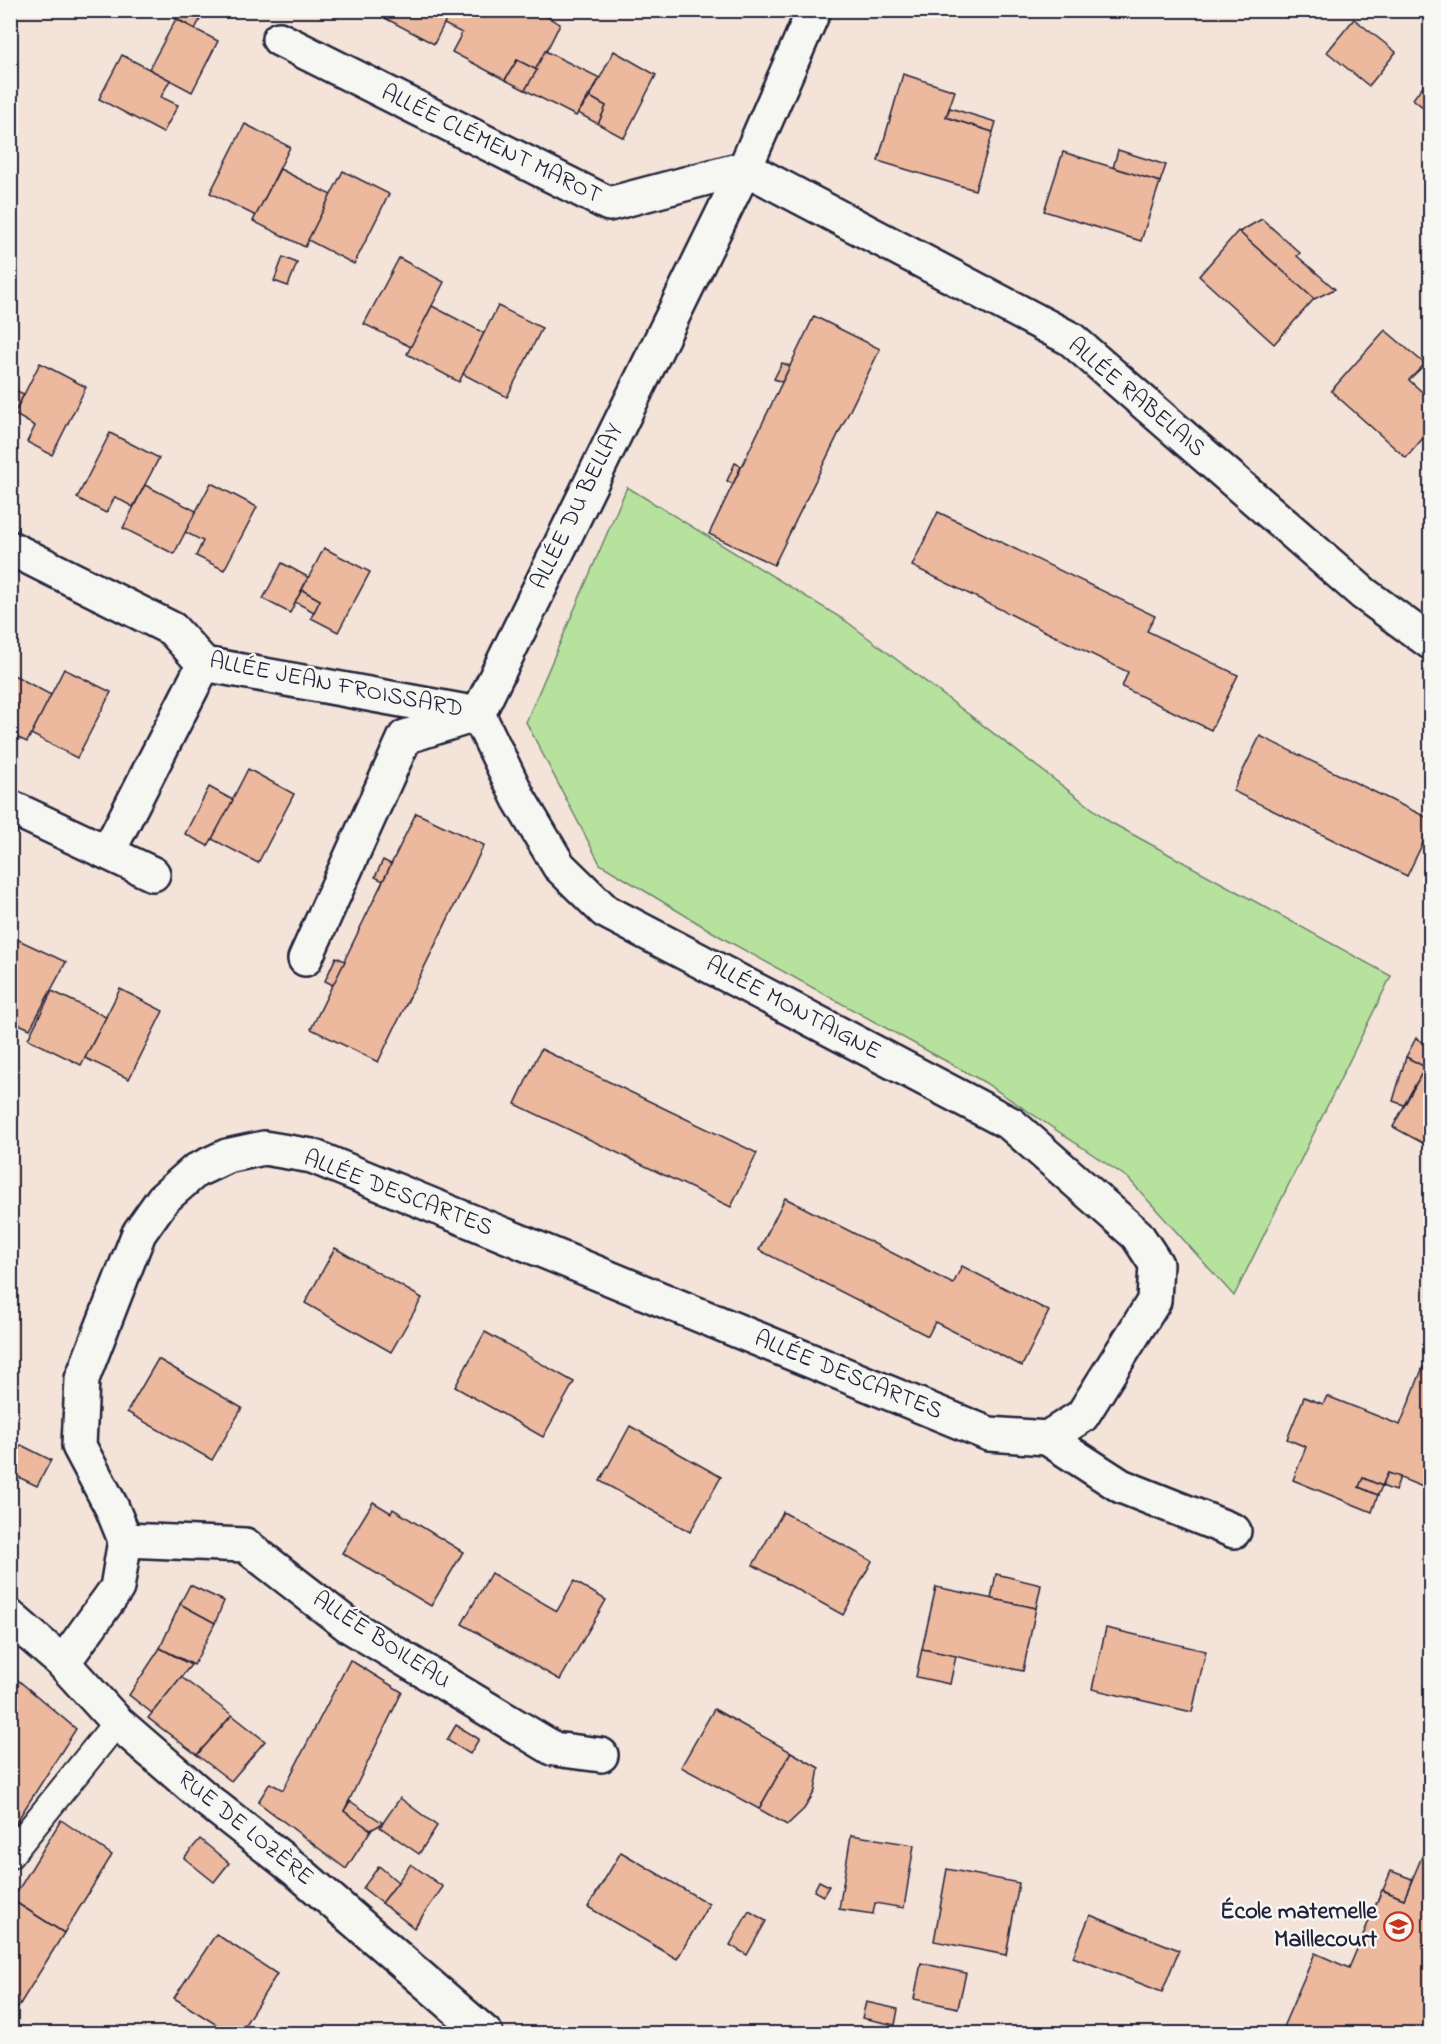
<svg xmlns="http://www.w3.org/2000/svg" width="1441" height="2044" viewBox="0 0 1441 2044" font-family="'Indie Flower',sans-serif">
  <style>
    .green { fill: #b7e29e; stroke: #6c826c; stroke-width: 1.5 }
    .building { fill: #ecb89e; stroke: #22223b; stroke-width: 1.5 }
    .lines { fill: none; stroke-linecap: round; stroke-linejoin: round }
    .lane-casing { stroke: #22223b; stroke-width: 30 }
    .street-casing { stroke: #22223b; stroke-width: 38 }
    .secondary-casing { stroke: #22223b; stroke-width: 38 }
    .lane { stroke: #f6f6f2; stroke-width: 26 }
    .street { stroke: #f6f6f2; stroke-width: 33 }
    .secondary { stroke: #f6f6f2; stroke-width: 33 }
    .labels { text-anchor: middle; dominant-baseline: central; stroke-width: 5; stroke-linejoin: round; paint-order: stroke }
    .street-label { font-size: 24px; fill: #22223b; stroke: #f6f6f2 }
    .poi-label { font-size: 24px; font-weight: bold; fill: #22223b; stroke: #f6f6f2; text-anchor: end }
  </style>
  <rect width="100%" height="100%" fill="#f3e3d9"/>
  <filter id="ink" filterUnits="userSpaceOnUse"><feTurbulence type="fractalNoise" baseFrequency=".0167" numOctaves="2"/><feDisplacementMap in="SourceGraphic" scale="12" xChannelSelector="R" yChannelSelector="G"/><feConvolveMatrix kernelMatrix="1 2 1 2 8 2 1 2 1" color-interpolation-filters="sRGB"/></filter>
  <g filter="url(#ink)">
    <!-- green -->
    <path class="green" d="M627 487 846 621 1110 822 1391 976 1234 1296 1128 1178 984 1082 726 940 600 864 526 722Z"/>
    <!-- building -->
    <g class="building">
      <path d="M161 10H205L195 29Z"/>
      <path d="M384 10H451L434 44 381 16Z"/>
      <path d="M451 10H535L560 24 537 70 517 60 505 80 452 52 462 33 444 24Z"/>
      <path d="M176 19 218 41 192 92 149 69Z"/>
      <path d="M1354 19 1396 52 1369 86 1327 52Z"/>
      <path d="M545 51 600 78 576 116 525 90Z"/>
      <path d="M614 51 656 75 624 138 598 124 606 106 590 97Z"/>
      <path d="M122 55 170 80 161 97 178 105 163 133 99 99Z"/>
      <path d="M517 60 537 70 525 90 505 80Z"/>
      <path d="M903 74 955 91 946 117 993 132 975 190 878 161Z"/>
      <path d="M1430 76V113L1413 99Z"/>
      <path d="M590 97 606 106 598 124 578 113Z"/>
      <path d="M950 108 996 122 993 132 946 117Z"/>
      <path d="M245 124 290 147 256 216 210 193Z"/>
      <path d="M1118 150 1166 165 1160 182 1113 168Z"/>
      <path d="M1063 152 1160 182 1141 241 1044 211Z"/>
      <path d="M280 169 331 195 305 247 253 221Z"/>
      <path d="M343 171 389 194 354 264 308 240Z"/>
      <path d="M1262 219 1300 253 1297 256 1335 289 1314 299 1239 232Z"/>
      <path d="M1238 231 1314 299 1274 344 1199 276Z"/>
      <path d="M283 257 297 263 288 286 274 281Z"/>
      <path d="M399 258 444 282 411 347 364 324Z"/>
      <path d="M432 306 484 333 459 382 407 354Z"/>
      <path d="M498 306 542 328 507 397 463 374Z"/>
      <path d="M814 316 880 349 774 565 709 534Z"/>
      <path d="M1385 330 1425 364 1409 380 1430 399V430L1406 458 1331 391Z"/>
      <path d="M40 363 86 387 52 455 27 442 35 426 14 414Z"/>
      <path d="M782 363 790 366 782 382 774 379Z"/>
      <path d="M10 388 24 394 10 421Z"/>
      <path d="M110 433 159 458 133 507 115 497 106 513 77 498Z"/>
      <path d="M735 463 741 466 733 484 727 481Z"/>
      <path d="M211 483 257 507 224 570 196 556 203 541 185 532Z"/>
      <path d="M145 485 196 511 174 554 123 528Z"/>
      <path d="M938 512 1155 616 1147 631 1238 675 1211 730 1122 687 1128 672 912 566Z"/>
      <path d="M324 548 370 572 338 632 311 618 320 600 302 590Z"/>
      <path d="M282 563 308 577 290 613 263 599Z"/>
      <path d="M302 590 320 600 314 612 295 602Z"/>
      <path d="M64 669 111 692 77 758 31 734Z"/>
      <path d="M10 673 51 695 27 742 10 734Z"/>
      <path d="M1260 736 1430 819V828L1407 876 1233 791Z"/>
      <path d="M248 769 294 794 258 863 212 839Z"/>
      <path d="M209 787 233 800 208 846 185 834Z"/>
      <path d="M416 813 484 845 378 1062 311 1029Z"/>
      <path d="M383 860 391 864 383 881 375 877Z"/>
      <path d="M10 936 66 962 30 1029 10 1020Z"/>
      <path d="M336 957 345 961 333 985 325 981Z"/>
      <path d="M120 989 163 1011 129 1079 85 1058Z"/>
      <path d="M52 991 106 1017 81 1065 28 1039Z"/>
      <path d="M1416 1038 1430 1047V1147L1393 1127 1425 1067 1406 1057Z"/>
      <path d="M541 1049 757 1153 731 1207 515 1104Z"/>
      <path d="M1406 1057 1425 1067 1404 1105 1393 1101Z"/>
      <path d="M785 1198 953 1284 962 1266 1049 1311 1022 1366 935 1322 928 1336 759 1250Z"/>
      <path d="M335 1248 422 1298 391 1352 305 1303Z"/>
      <path d="M485 1332 574 1382 543 1437 455 1387Z"/>
      <path d="M158 1359 242 1408 212 1460 127 1412Z"/>
      <path d="M1423 1367 1430 1370V1490L1388 1473 1382 1486 1363 1478 1359 1487 1378 1495 1372 1512 1293 1480 1306 1447 1287 1439 1304 1397 1323 1404 1327 1396 1400 1425Z"/>
      <path d="M630 1426 721 1477 690 1532 600 1481Z"/>
      <path d="M21 1445 51 1460 37 1486 10 1473V1466Z"/>
      <path d="M1388 1473 1400 1477 1395 1491 1382 1486Z"/>
      <path d="M1363 1478 1382 1486 1378 1495 1359 1487Z"/>
      <path d="M373 1502 391 1513 393 1509 463 1552 431 1606 342 1553Z"/>
      <path d="M783 1512 872 1561 843 1615 753 1565Z"/>
      <path d="M491 1573 557 1611 574 1581 606 1600 560 1680 462 1624Z"/>
      <path d="M996 1574 1041 1585 1036 1608 991 1599Z"/>
      <path d="M190 1585 224 1601 215 1623 180 1604Z"/>
      <path d="M936 1587 1036 1608 1023 1671 922 1649Z"/>
      <path d="M180 1604 215 1623 194 1665 160 1648Z"/>
      <path d="M1106 1628 1206 1651 1192 1712 1092 1689Z"/>
      <path d="M160 1648 191 1665 152 1713 129 1695Z"/>
      <path d="M922 1649 956 1656 950 1684 916 1677Z"/>
      <path d="M350 1660 402 1692 344 1811 371 1830 346 1869 258 1802 270 1783 283 1790Z"/>
      <path d="M12 1675 76 1729 10 1832V1677Z"/>
      <path d="M181 1677 232 1715 197 1755 148 1718Z"/>
      <path d="M714 1709 791 1752 759 1809 681 1767Z"/>
      <path d="M232 1715 265 1741 231 1781 197 1755Z"/>
      <path d="M456 1725 479 1739 470 1754 447 1740Z"/>
      <path d="M791 1752 819 1768 815 1791 804 1809 787 1825 759 1809Z"/>
      <path d="M400 1798 437 1826 419 1854 380 1827Z"/>
      <path d="M350 1801 383 1823 371 1830 344 1811Z"/>
      <path d="M61 1820 112 1855 64 1933 12 1900Z"/>
      <path d="M851 1835 914 1845 904 1908 875 1903 873 1914 839 1909Z"/>
      <path d="M200 1839 229 1863 214 1882 184 1858Z"/>
      <path d="M1426 1847 1430 1849V2034H1280L1315 1953 1349 1968 1382 1890 1404 1899Z"/>
      <path d="M621 1852 709 1904 677 1959 588 1907Z"/>
      <path d="M411 1864 443 1887 414 1928 382 1903Z"/>
      <path d="M379 1866 398 1882 382 1903 363 1888Z"/>
      <path d="M947 1869 1019 1883 1006 1955 934 1941Z"/>
      <path d="M1391 1871 1412 1879 1404 1899 1383 1890Z"/>
      <path d="M819 1881 829 1886 823 1896 814 1891Z"/>
      <path d="M12 1900 64 1933 17 2009 10 2004Z"/>
      <path d="M749 1911 766 1921 747 1955 730 1945Z"/>
      <path d="M1090 1915 1179 1950 1162 1992 1073 1957Z"/>
      <path d="M216 1934 277 1974 239 2034H211L217 2025 174 1998Z"/>
      <path d="M921 1963 966 1973 958 2008 914 1999Z"/>
      <path d="M866 2002 898 2009 895 2025 862 2018Z"/>
    </g>
    <g class="lines">
      <defs>
        <path id="lane" d="M10 1855 117 1722"/>
        <g id="street">
          <path d="M279 39 609 204 745 168 1071 339 1364 594 1430 642"/>
          <path d="M10 548 172 629 204 664 478 714 519 799 559 866 605 911 1011 1124 1137 1235 1156 1264 1154 1301 1082 1416 1047 1438 989 1434 312 1156 264 1148 227 1156 195 1171 163 1199 139 1233 82 1379 79 1446 112 1508 125 1540 117 1588 63 1663"/>
          <path d="M10 807 153 874"/>
          <path d="M108 852 204 664"/>
          <path d="M305 959 405 737 478 714 745 168 814 10"/>
          <path d="M1047 1438 1121 1486 1234 1531"/>
          <path d="M125 1540 245 1545 348 1625 554 1749 601 1755"/>
        </g>
        <path id="secondary" d="M10 1617 63 1663 117 1722 207 1800 295 1869 486 2034"/>
      </defs>
      <!-- lane casing -->
      <use href="#lane" class="lane-casing"/>
      <!-- street casing -->
      <use href="#street" class="street-casing"/>
      <!-- secondary casing -->
      <use href="#secondary" class="secondary-casing"/>
      <!-- lane -->
      <use href="#lane" class="lane"/>
      <!-- street -->
      <use href="#street" class="street"/>
      <!-- secondary -->
      <use href="#secondary" class="secondary"/>
    </g>
  </g>
  <!-- icons -->
  <defs>
    <symbol id="school-ring" viewBox="-11 -11 22 22"><circle r="9.5" fill="#f6f6f2" stroke="#c8321e" stroke-width="1.5"/><path d="M0-5L7-2L0 1L-7-2ZM-4 1L0 2.5L4 1V4Q0 6-4 4Z" fill="#c8321e"/></symbol>
  </defs>
  <g fill-rule="evenodd">
    <use href="#school-ring" x="1382" y="1910" width="33" height="33"/>
  </g>
  <g class="labels">
    <!-- street labels -->
    <g class="street-label">
      <text transform="translate(491 145) rotate(26)">ALLÉE CLÉMENT MAROT</text>
      <text transform="translate(1136 398) rotate(40)">ALLÉE RABELAIS</text>
      <text transform="translate(578 507) rotate(-64)">ALLÉE DU BELLAY</text>
      <text transform="translate(336 686) rotate(11)">ALLÉE JEAN FROISSARD</text>
      <text transform="translate(793 1009) rotate(28)">ALLÉE MONTAIGNE</text>
      <text transform="translate(398 1194) rotate(21)">ALLÉE DESCARTES</text>
      <text transform="translate(848 1376) rotate(22)">ALLÉE DESCARTES</text>
      <text transform="translate(381 1641) rotate(33)">ALLÉE BOILEAU</text>
      <text transform="translate(245 1829) rotate(39)">RUE DE LOZÈRE</text>
    </g>
    <!-- poi labels -->
    <g class="poi-label">
      <text x="1377" y="1912">École maternelle<tspan x="1377" dy="28">Maillecourt</tspan></text>
    </g>
  </g>
  <!-- margin -->
  <rect width="1441" height="2044" fill="none" stroke="#f6f6f2" stroke-width="36"/>
  <rect x="18" y="18" width="1405" height="2008" fill="none" stroke="#22223b" stroke-width="2" filter="url(#ink)"/>
</svg>
